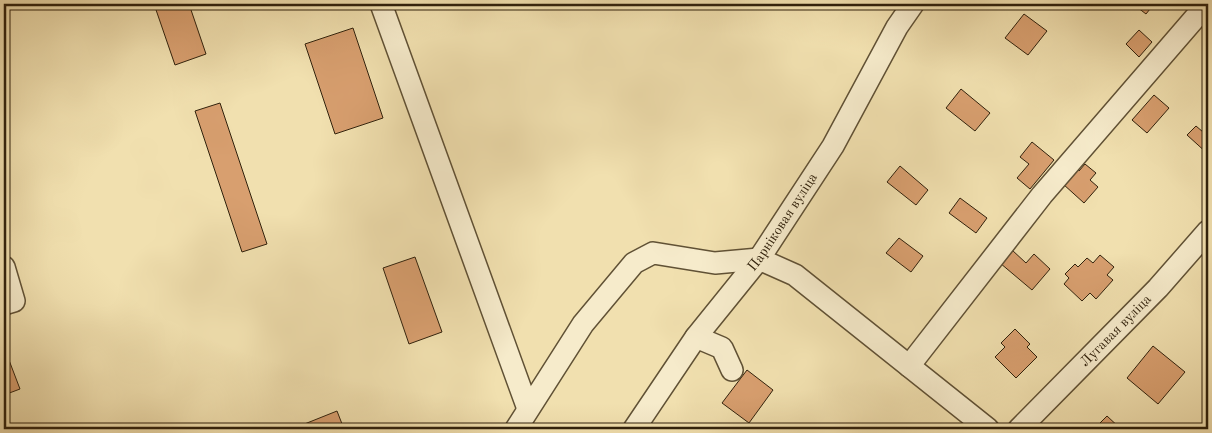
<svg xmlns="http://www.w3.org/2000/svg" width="1212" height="433" viewBox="0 0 1212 433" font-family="'Old Standard TT',serif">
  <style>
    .building { fill: #d89f6f; stroke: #30210c }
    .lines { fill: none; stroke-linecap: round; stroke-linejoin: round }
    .minor-casing { stroke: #605135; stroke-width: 24 }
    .minor { stroke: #f6ebcb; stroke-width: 21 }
    .labels { text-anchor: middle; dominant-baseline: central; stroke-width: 4; stroke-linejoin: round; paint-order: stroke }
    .street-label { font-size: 14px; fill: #30210c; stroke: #f6ebcb }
  </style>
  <rect width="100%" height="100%" fill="#f1e0af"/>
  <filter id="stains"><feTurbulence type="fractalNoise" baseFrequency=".004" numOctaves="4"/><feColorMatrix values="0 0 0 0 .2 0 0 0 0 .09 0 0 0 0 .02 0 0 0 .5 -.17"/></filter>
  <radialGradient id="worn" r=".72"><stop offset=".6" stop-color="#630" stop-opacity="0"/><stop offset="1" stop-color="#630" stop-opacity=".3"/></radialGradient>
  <!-- building -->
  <g class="building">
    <path d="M154 4H189L206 54 175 65Z"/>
    <path d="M1133 4H1154L1146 14Z"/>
    <path d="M1024 14 1047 31 1028 55 1005 38Z"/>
    <path d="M353 28 383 118 335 134 305 44Z"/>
    <path d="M1139 30 1152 42 1139 57 1126 44Z"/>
    <path d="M961 89 990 113 975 131 946 108Z"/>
    <path d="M1154 95 1169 108 1147 133 1132 120Z"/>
    <path d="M220 103 267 244 242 252 195 111Z"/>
    <path d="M1196 126 1203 132 1208 127V154L1187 135Z"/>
    <path d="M1032 142 1054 160 1030 189 1017 178 1029 164 1020 157Z"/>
    <path d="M1085 164 1096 173 1090 180 1098 187 1084 203 1063 184 1077 168 1079 171Z"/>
    <path d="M900 166 928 190 916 205 887 182Z"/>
    <path d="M960 198 987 218 976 233 949 213Z"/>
    <path d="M899 238 923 256 911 272 886 253Z"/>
    <path d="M1012 250 1026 263 1034 254 1050 269 1032 290 1000 263Z"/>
    <path d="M1100 255 1114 267 1107 275 1113 280 1096 299 1090 293 1082 301 1064 284 1069 278 1065 274 1075 264 1078 267 1087 258 1093 263Z"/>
    <path d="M415 257 442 332 409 344 383 268Z"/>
    <path d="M1208 309V321L1202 315Z"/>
    <path d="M1015 329 1030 344 1027 347 1037 357 1016 378 995 357 1005 347 1001 343Z"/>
    <path d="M1153 346 1185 372 1158 404 1127 378Z"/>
    <path d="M4 347 20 389 4 395Z"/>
    <path d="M747 370 773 390 749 423 722 403Z"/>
    <path d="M337 411 344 429H304L302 425Z"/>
    <path d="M1107 416 1121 429H1094Z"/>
  </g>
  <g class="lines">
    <defs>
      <g id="minor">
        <path d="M381 4 528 409"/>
        <path d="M4 267 14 301 4 304"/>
        <path d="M696 337 722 348 732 370"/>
        <path d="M909 366 1042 195 1207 4"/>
        <path d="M516 429 583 324 634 263 653 253 715 263 759 259 795 275 988 429"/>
        <path id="s1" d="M634 429 696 337 759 259 833 146 897 27 913 4"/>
        <path id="s2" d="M1019 429 1158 288 1208 231"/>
      </g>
    </defs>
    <!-- minor casing -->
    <use href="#minor" class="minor-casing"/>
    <!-- minor -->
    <use href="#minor" class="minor"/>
  </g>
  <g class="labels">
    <!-- street labels -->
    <g class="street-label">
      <text stroke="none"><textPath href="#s1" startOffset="255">Парніковая вуліца</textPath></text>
      <text stroke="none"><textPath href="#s2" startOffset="138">Лугавая вуліца</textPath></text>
    </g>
  </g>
  <!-- margin -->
  <rect width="1212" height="433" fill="none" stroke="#f1e0af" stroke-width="20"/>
  <rect x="5" y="5" width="1202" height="423" fill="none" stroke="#30210c" stroke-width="2.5"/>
  <rect x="10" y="10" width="1192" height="413" fill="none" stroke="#30210c"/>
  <rect width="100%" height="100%" filter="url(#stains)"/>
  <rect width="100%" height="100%" fill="url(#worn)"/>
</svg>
